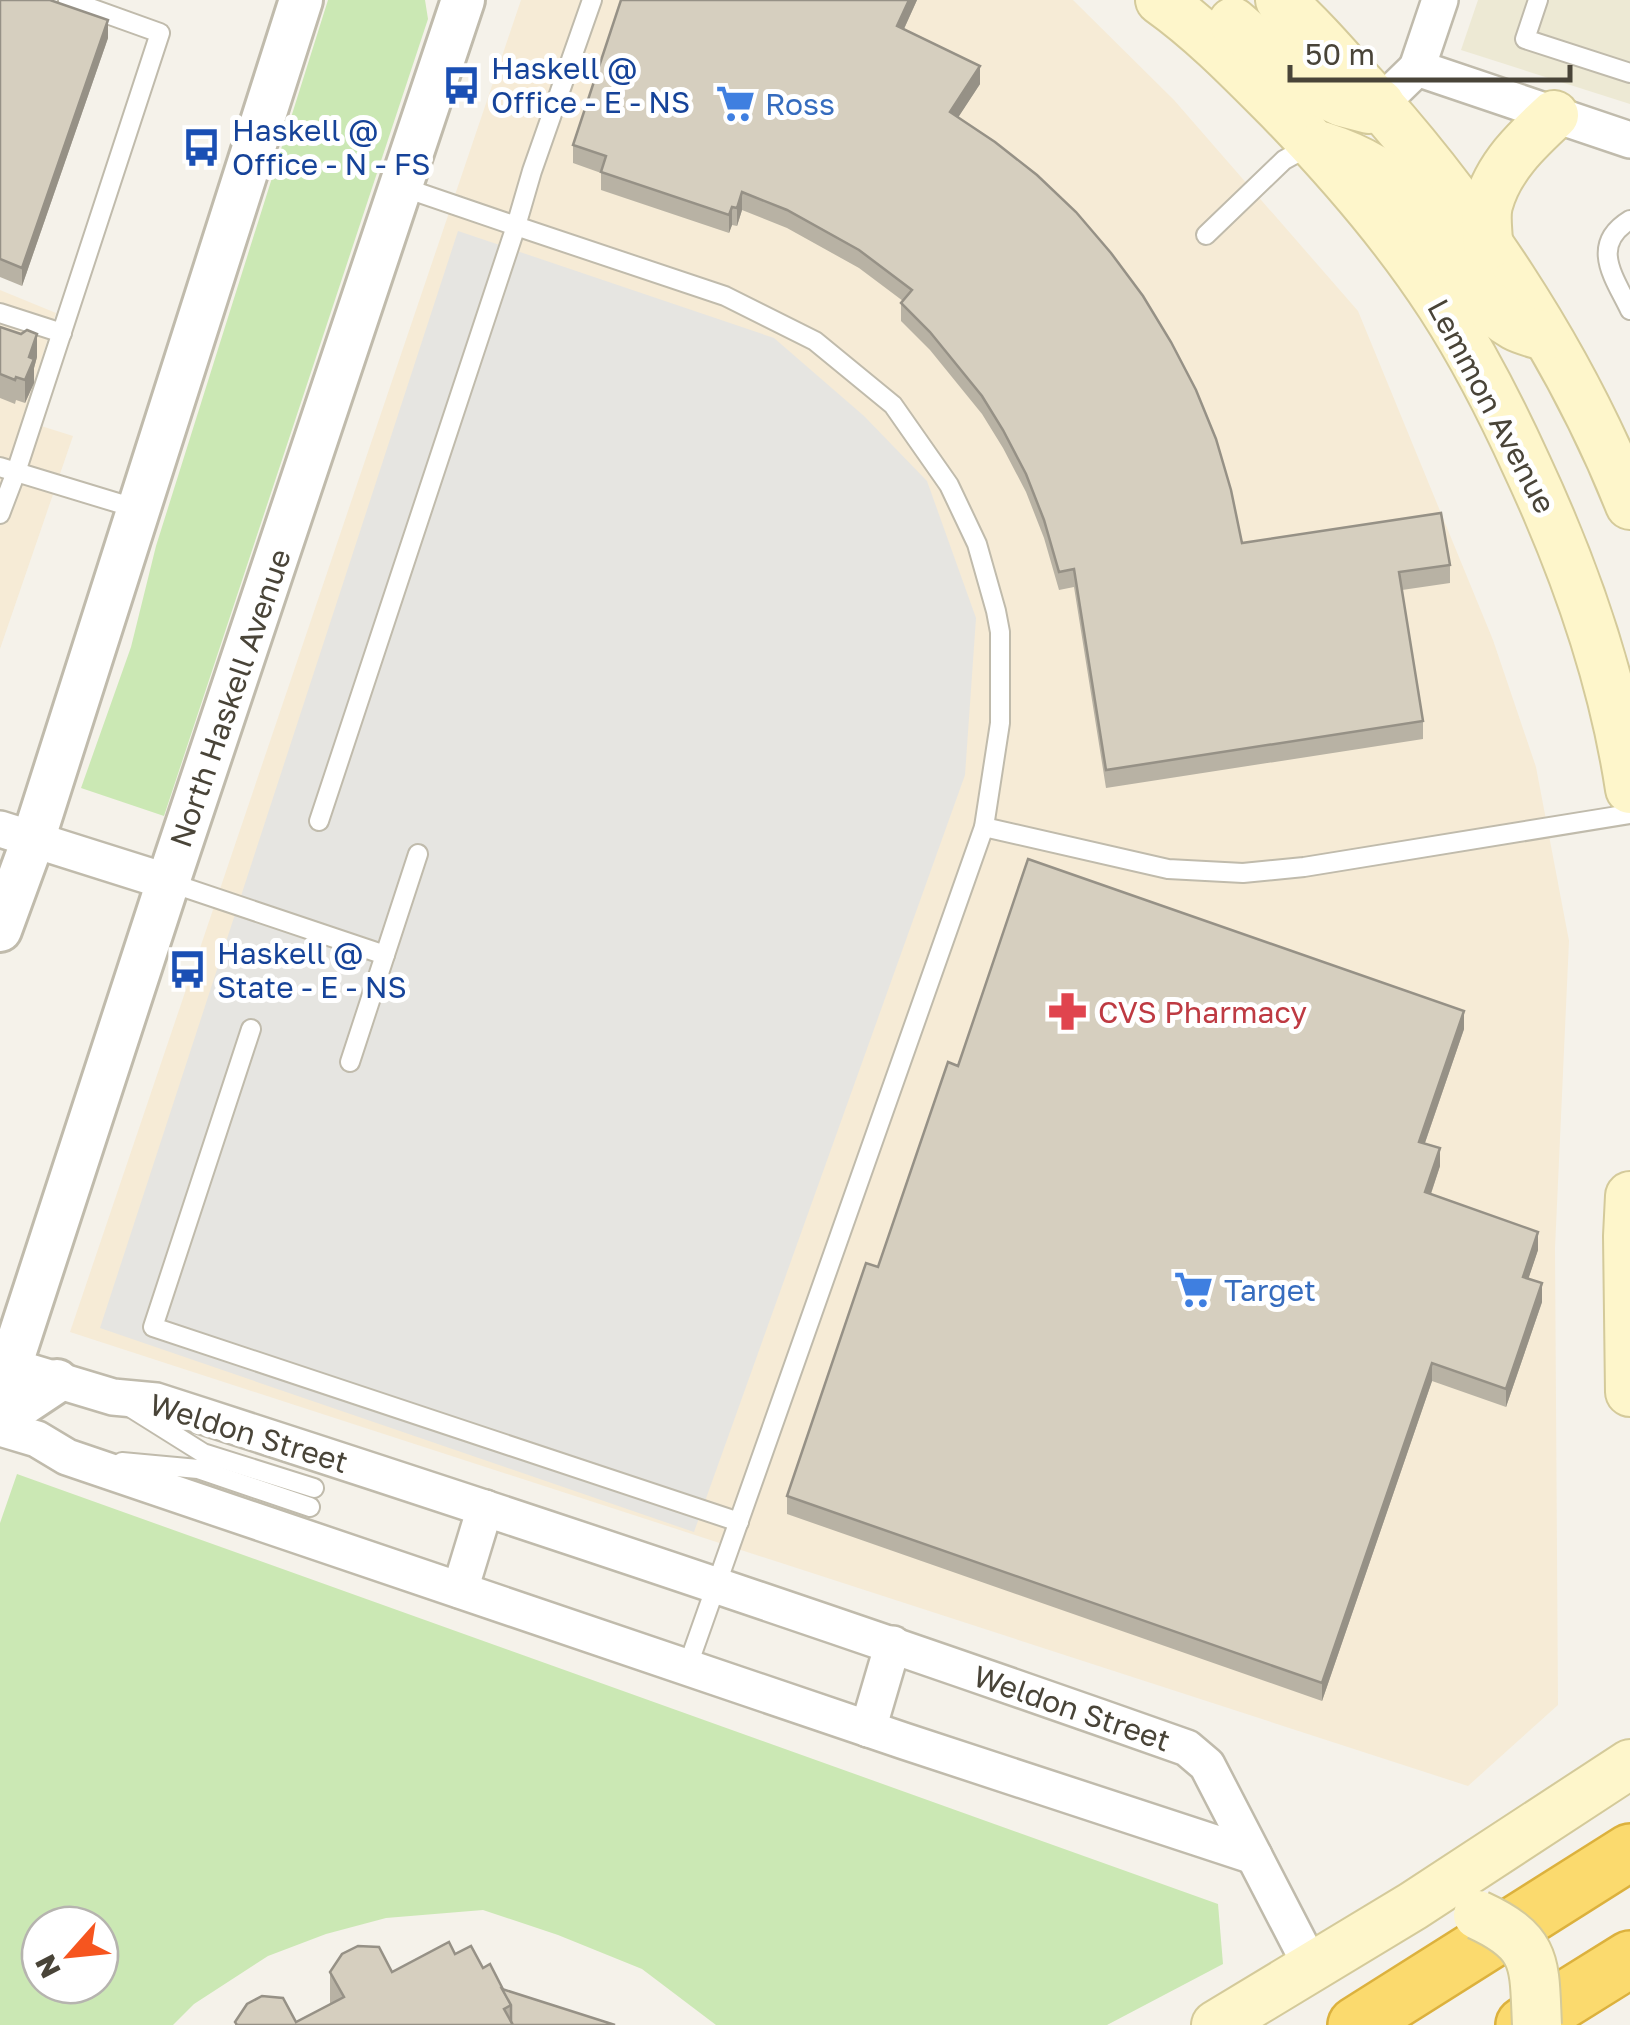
<svg xmlns="http://www.w3.org/2000/svg" width="1630" height="2025" viewBox="0 0 1630 2025" font-family="'Golos Text',sans-serif">
  <style>
    .commercial { fill: #f6ebd6 }
    .education { fill: #ede9d4 }
    .green { fill: #cbe8b4; fill-rule: evenodd }
    .parking { fill: #e6e5e1 }
    .lines { fill: none; stroke-linecap: round; stroke-linejoin: round }
    .service-casing { stroke: #c0bbac; stroke-width: 22 }
    .minor-casing { stroke: #c0bbac; stroke-width: 40 }
    .tertiary-casing { stroke: #c0bbac; stroke-width: 48 }
    .secondary-casing { stroke: #d4ca9a; stroke-width: 52 }
    .motorway-casing { stroke: #dcb13d; stroke-width: 60 }
    .service { stroke: #fff; stroke-width: 18 }
    .minor { stroke: #fff; stroke-width: 35 }
    .tertiary { stroke: #fff; stroke-width: 42 }
    .secondary { stroke: #fef6cb; stroke-width: 48 }
    .motorway { stroke: #fbda6e; stroke-width: 55 }
    .secondary-bridge-casing { stroke: #d4ca9a; stroke-width: 52; stroke-linecap: butt }
    .secondary-bridge { stroke: #fef6cb; stroke-width: 48 }
    .wall { fill: #b8b2a4 }
    .shaded-wall { fill: #969186 }
    .building { fill: #d6cfbf; stroke: #969186; stroke-width: 2.5 }
    .labels { text-anchor: middle; dominant-baseline: central; stroke-width: 10; stroke-linejoin: round; paint-order: stroke }
    .transit-label { font-size: 30px; fill: #164399; stroke: #fff; text-anchor: start }
    .shop-label { font-size: 30px; fill: #366cbe; stroke: #fff; text-anchor: start }
    .street-label { font-size: 30px; fill: #494438; stroke: #fff }
    .health-label { font-size: 30px; fill: #be3a42; stroke: #fff; text-anchor: start }
  </style>
  <rect width="100%" height="100%" fill="#f5f2ea"/>
  <!-- commercial -->
  <g class="commercial">
    <path d="M521 0H1073L1174 100 1358 311 1493 640 1536 767 1569 941 1555 1248 1558 1705 1468 1786 70 1332Z"/>
    <path d="M0 290 56 313 22 420 73 436 0 649Z"/>
  </g>
  <!-- education -->
  <path class="education" d="M1478 0H1630V104L1461 50Z"/>
  <!-- green -->
  <g class="green">
    <path d="M328 0H425L428 19 164 816 81 788 131 647 156 546Z"/>
    <path d="M17 1474 1218 1904 1223 1964 1107 2025H716L642 1969 558 1935 483 1910 386 1918 326 1934 268 1956 194 2004 173 2025H0V1523ZM100 1925V1985H40V1925Z"/>
  </g>
  <!-- parking -->
  <path class="parking" d="M458 231 774 338 864 416 927 481 976 618 965 775 694 1532 100 1328Z"/>
  <g class="lines">
    <defs>
      <g id="service">
        <path d="M592 0 532 171 516 226 725 296 815 341 893 405 949 485 977 544 996 611 1000 632V723L984 827 687 1668"/>
        <path d="M1538 0 1525 39 1630 73"/>
        <path d="M1630 220C1589 245 1614 277 1630 310"/>
        <path d="M1206 235 1284 160 1313 144"/>
        <path d="M0 313 62 333"/>
        <path d="M0 467 138 509"/>
        <path d="M0 514 16 472 160 33 68 0"/>
        <path d="M319 821 516 226 402 187"/>
        <path d="M984 827 1168 869 1243 873 1304 867 1630 814"/>
        <path d="M168 882 385 955"/>
        <path d="M251 1029 153 1327 739 1522"/>
        <path d="M350 1062 418 854"/>
        <path d="M128 1406 203 1453 314 1488"/>
        <path d="M122 1462 198 1469 310 1507"/>
      </g>
      <g id="minor">
        <path d="M1417 68 1440 0"/>
        <path d="M1380 104 1417 68 1630 140"/>
        <path d="M0 829 168 882"/>
        <path d="M10 1366 113 1397 156 1401C501 1512 845 1627 1187 1748L1207 1765 1311 1966"/>
        <path d="M0 1428 37 1439 67 1457 904 1741 1254 1856"/>
        <path d="M460 1590 485 1508"/>
        <path d="M868 1729 893 1644"/>
      </g>
      <g id="tertiary">
        <path d="M0 930 33 840 301 0"/>
        <path d="M0 1397 168 882 463 0"/>
        <path d="M0 1419 57 1381"/>
      </g>
      <g id="secondary">
        <path d="M1160 0C1205 32 1244 73 1283 112 1339 170 1397 237 1441 305 1474 356 1502 411 1527 466 1575 569 1613 676 1630 789"/>
        <path d="M1280 0C1307 24 1330 50 1354 77 1467 198 1569 351 1630 505"/>
        <path d="M1233 22 1306 85 1342 102 1369 109 1380 104"/>
        <path d="M1321 146C1356 157 1388 173 1413 201 1449 240 1468 299 1515 326 1524 331 1535 333 1545 336"/>
        <path d="M1488 245C1488 232 1485 217 1488 205 1498 167 1527 140 1554 115"/>
        <path d="M1630 1196 1628 1236 1630 1392"/>
        <path d="M1216 2025 1413 1906 1630 1764"/>
      </g>
      <g id="motorway">
        <path d="M1356 2025 1630 1852"/>
        <path d="M1524 2025 1630 1959"/>
      </g>
    </defs>
    <!-- service casing -->
    <use href="#service" class="service-casing"/>
    <!-- minor casing -->
    <use href="#minor" class="minor-casing"/>
    <!-- tertiary casing -->
    <use href="#tertiary" class="tertiary-casing"/>
    <!-- secondary casing -->
    <use href="#secondary" class="secondary-casing"/>
    <!-- motorway casing -->
    <use href="#motorway" class="motorway-casing"/>
    <!-- service -->
    <use href="#service" class="service"/>
    <!-- minor -->
    <use href="#minor" class="minor"/>
    <!-- tertiary -->
    <use href="#tertiary" class="tertiary"/>
    <!-- secondary -->
    <use href="#secondary" class="secondary"/>
    <!-- motorway -->
    <use href="#motorway" class="motorway"/>
    <defs>
      <path id="secondary-bridge" d="M1478 1915C1539 1943 1534 1964 1537 2025"/>
    </defs>
    <!-- secondary-bridge casing -->
    <use href="#secondary-bridge" class="secondary-bridge-casing"/>
    <!-- secondary-bridge -->
    <use href="#secondary-bridge" class="secondary-bridge"/>
  </g>
  <!-- wall -->
  <g class="wall">
    <path d="M0 0 108 38 22 286 0 277Z"/>
    <path d="M621 0H917L904 29 980 84 958 117 1242 543 1450 565V583L1402 590 1423 721V739L1106 788 1074 587 1059 590 1044 538 1026 492 1003 448 982 414 930 350 901 321V303L903 301 859 268 787 228 742 210 737 226 732 225 729 233 601 190V173L573 163V145Z"/>
    <path d="M0 327 37 357 34 368V383L25 403 16 400 15 404 0 398Z"/>
    <path d="M1464 1029 1425 1143 1440 1166 1431 1194 1538 1250 1528 1279 1542 1302 1506 1407 1432 1381 1322 1701 787 1514V1496L958 1066Z"/>
    <path d="M455 1954 483 1968 502 1989 615 2025H235V2022H296L330 2004V1972H392Z"/>
  </g>
  <!-- shaded-wall -->
  <g class="shaded-wall">
    <path d="M909 0H917L897 44V26Z"/>
    <path d="M108 20V38L22 286V268Z"/>
    <path d="M980 66V84L950 130V112Z"/>
    <path d="M742 192V210L737 226V208Z"/>
    <path d="M732 207V225L729 233V215Z"/>
    <path d="M37 334V357L34 368V383L25 403V380L29 357Z"/>
    <path d="M1464 1011V1029L1419 1160V1142Z"/>
    <path d="M1440 1148V1166L1425 1211V1192Z"/>
    <path d="M1538 1232V1250L1523 1295V1277Z"/>
    <path d="M1542 1283V1302L1506 1407V1389Z"/>
    <path d="M1432 1363V1381L1322 1701V1683Z"/>
  </g>
  <!-- building -->
  <g class="building">
    <path d="M0 0H50L108 20 22 268 0 259Z"/>
    <path d="M621 0H909L897 26 980 66 950 112 995 142 1037 175 1076 212 1111 253 1143 296 1171 342 1196 390 1216 439 1231 490 1242 543 1441 513 1450 565 1399 572 1423 721 1106 770 1074 569 1059 572 1044 520 1026 474 1003 430 982 396 930 332 901 303 912 290 859 250 787 210 742 192 737 208 732 207 729 215 601 172 606 156 573 145Z"/>
    <path d="M0 327 21 334 27 330 37 334 29 357 34 359 25 380 16 377 15 380 0 374Z"/>
    <path d="M1028 859 1464 1011 1419 1142 1440 1148 1425 1192 1538 1232 1523 1277 1542 1283 1506 1389 1432 1363 1322 1683 787 1496 866 1263 878 1267 948 1062 958 1066Z"/>
    <path d="M449 1942 455 1954 471 1946 483 1968 490 1964 511 2005 504 2009 513 2025H237L235 2022 247 2004 262 1996 283 1998 296 2022 344 1997 330 1972 342 1954 358 1946 379 1947 392 1972Z"/>
    <path d="M502 1989 615 2025H513L511 2021V2005Z"/>
  </g>
  <!-- icons -->
  <defs>
    <symbol id="bus-bare" viewBox="-9 -9 18 18"><path d="M-5-6H5V4H4V6H2V4H-2V6H-4V4H-5ZM-3.5-4V0h7V-4ZM-3.5 1.2v1.5H-2V1.2ZM2 1.2v1.5H3.5V1.2Z" fill="#1a4fb4" stroke="#fff" stroke-width="2.5" paint-order="stroke"/></symbol>
    <symbol id="supermarket-bare" viewBox="-9 -9 18 18"><path d="M-6-5.5h2.5l.6 2H6L4.5 2H-2.5L-4.4-4H-6ZM-1.5 3.2a1.3 1.3 0 1 0 .1 0ZM3 3.2a1.3 1.3 0 1 0 .1 0Z" fill="#3f7fe0" stroke="#fff" stroke-width="2.5" paint-order="stroke"/></symbol>
    <symbol id="pharmacy-bare" viewBox="-9 -9 18 18"><path d="M-2-6h4v4h4v4h-4v4h-4v-4h-4v-4h4Z" fill="#e0444e" stroke="#fff" stroke-width="2.5" paint-order="stroke"/></symbol>
  </defs>
  <g fill-rule="evenodd">
    <use href="#bus-bare" x="434" y="58" width="55" height="55"/>
    <use href="#supermarket-bare" x="708" y="76" width="55" height="55"/>
    <use href="#bus-bare" x="174" y="120" width="55" height="55"/>
    <use href="#bus-bare" x="160" y="942" width="55" height="55"/>
    <use href="#pharmacy-bare" x="1040" y="984" width="55" height="55"/>
    <use href="#supermarket-bare" x="1166" y="1262" width="55" height="55"/>
  </g>
  <g class="labels">
    <!-- transit labels -->
    <g class="transit-label">
      <text x="491" y="68">Haskell @<tspan x="491" dy="34">Office - E - NS</tspan></text>
      <text x="232" y="130">Haskell @<tspan x="232" dy="34">Office - N - FS</tspan></text>
      <text x="217" y="953">Haskell @<tspan x="217" dy="34">State - E - NS</tspan></text>
    </g>
    <!-- shop labels -->
    <g class="shop-label">
      <text x="765" y="104">Ross</text>
      <text x="1224" y="1290">Target</text>
    </g>
    <!-- street labels -->
    <g class="street-label">
      <text transform="translate(1492 406) rotate(62)">Lemmon Avenue</text>
      <text transform="translate(230 698) rotate(-71)">North Haskell Avenue</text>
      <text transform="translate(249 1433) rotate(17)">Weldon Street</text>
      <text transform="translate(1072 1708) rotate(19)">Weldon Street</text>
    </g>
    <!-- health labels -->
    <g class="health-label">
      <text x="1098" y="1012">CVS Pharmacy</text>
    </g>
  </g>
  <!-- north arrow -->
  <g transform="translate(70 1955) rotate(243)"><circle r="48" fill="#ffffff" stroke="#b6b4af" stroke-width="2.5"/>
  <path d="M0-8L18 38L0 25L-18 38Z" fill="#f6551f"/>
  <text y="-15" font-size="28" font-weight="bold" text-anchor="middle" fill="#494438">N</text>
  </g>
  <!-- scale -->
  <path d="M1290 65v15h280v-15" fill="none" stroke="#494438" stroke-width="5"/>
  <text x="1305" y="65" font-size="30" fill="#494438" stroke="#ffffff" stroke-width="8" paint-order="stroke">50 m</text>
</svg>
